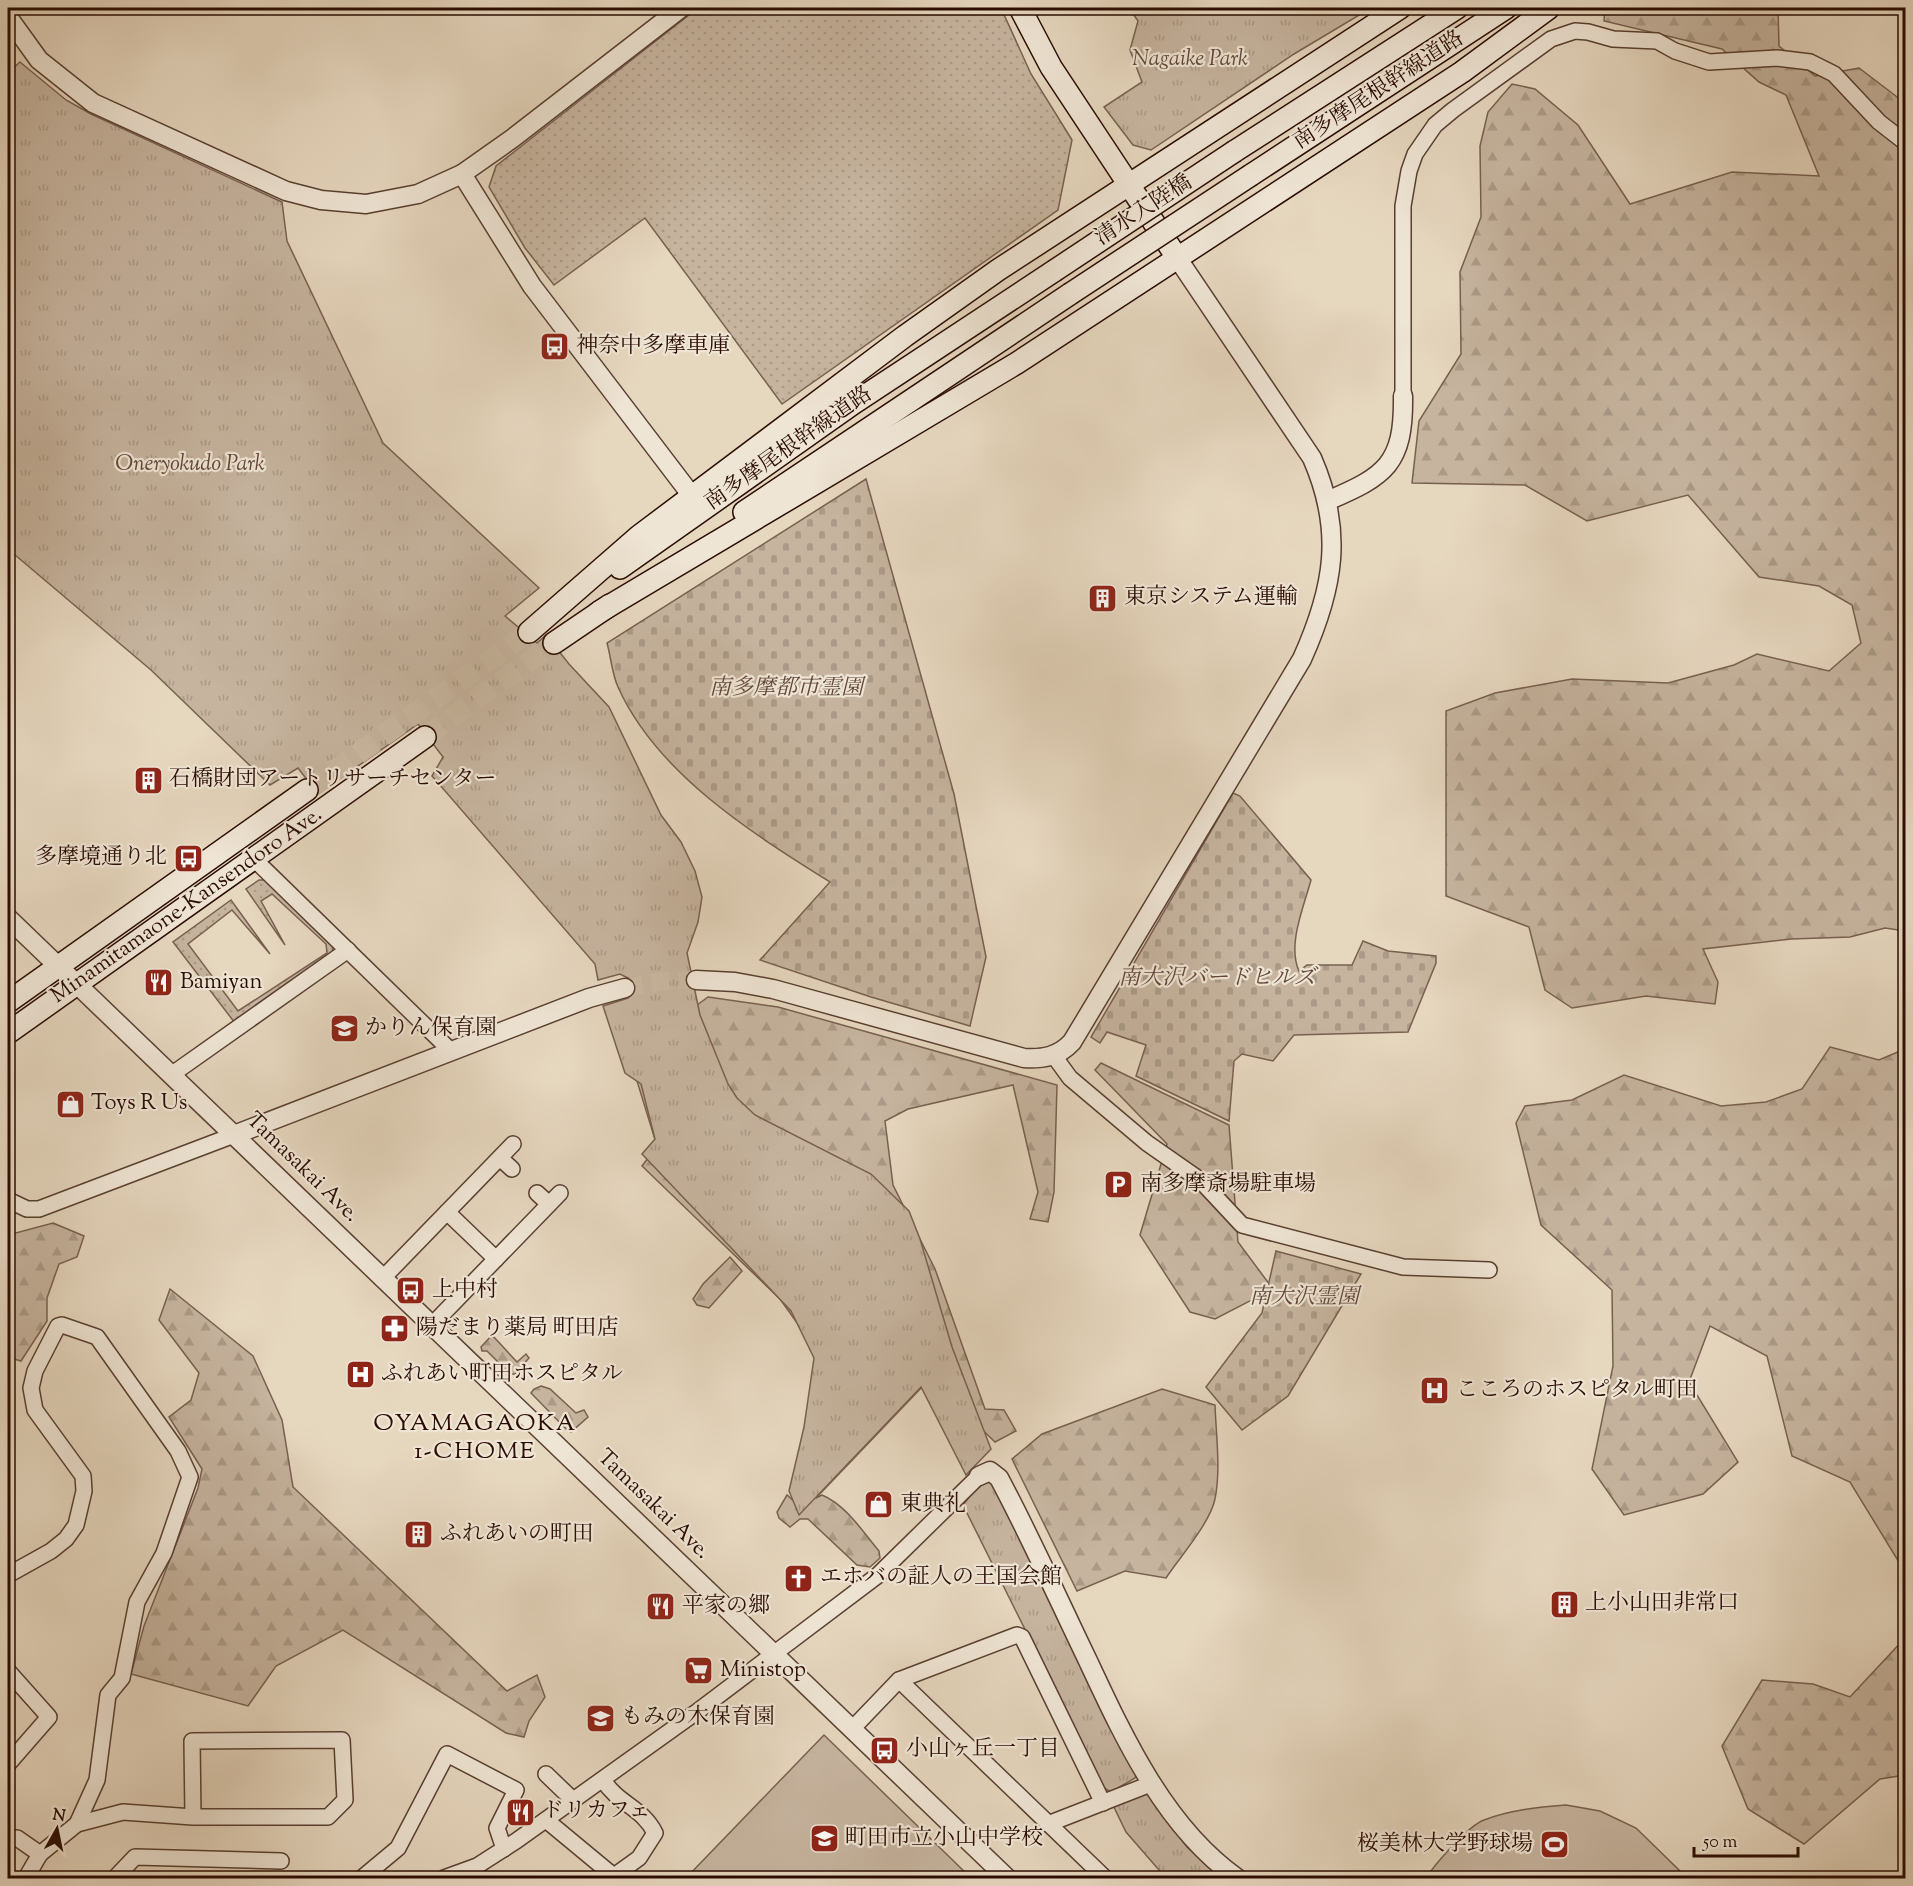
<svg xmlns="http://www.w3.org/2000/svg" width="1913" height="1886" viewBox="0 0 1913 1886" font-family="'Sorts Mill Goudy','Noto Serif JP',serif">
  <style>
    .grass { fill: url(#grass-dots); stroke: #786050; stroke-width: 1.5 }
    .forest { fill: url(#forest-firs); stroke: #786050; stroke-width: 1.5 }
    .cemetery { fill: url(#cemetery-stones); stroke: #786050; stroke-width: 1.5 }
    .park { fill: url(#park-tufts); stroke: #786050; stroke-width: 1.5 }
    .pitch { fill: #c6b49f; stroke: #786050; stroke-width: 1.5 }
    .lines { fill: none; stroke-linecap: round; stroke-linejoin: round }
    .tertiary-tunnel { stroke: #cab9a3; stroke-width: 18; stroke-dasharray: 18 9; stroke-linecap: butt }
    .secondary-tunnel { stroke: #cab9a3; stroke-width: 21; stroke-dasharray: 21 10; stroke-linecap: butt }
    .minor-casing { stroke: #593f31; stroke-width: 18 }
    .tertiary-casing { stroke: #593f31; stroke-width: 21 }
    .secondary-casing { stroke: #2a0c02; stroke-width: 24 }
    .minor { stroke: #efe5d5; stroke-width: 15 }
    .tertiary { stroke: #efe5d5; stroke-width: 18 }
    .secondary { stroke: #efe5d5; stroke-width: 21 }
    .secondary-bridge-casing { stroke: #2a0c02; stroke-width: 24; stroke-linecap: butt }
    .secondary-bridge { stroke: #efe5d5; stroke-width: 21 }
    .labels { text-anchor: middle; dominant-baseline: central; stroke-width: 4.5; stroke-linejoin: round; paint-order: stroke }
    .park-label { font-size: 22px; font-style: italic; fill: #614739; stroke: #efe5d5 }
    .street-label { font-size: 22px; fill: #2a0c02; stroke: #efe5d5 }
    .poi-label { font-size: 22px; fill: #2a0c02; stroke: #efe5d5; text-anchor: start }
    .neighbourhood-label { font-size: 24px; letter-spacing: 1.5px; fill: #2a0c02; stroke: #efe5d5 }
  </style>
  <defs>
    <pattern id="grass-dots" width="8" height="8" patternUnits="userSpaceOnUse" patternTransform="scale(1.5)"><rect width="8" height="8" fill="#c6b49f"/><path d="M2 2h.1M6 6h.1" fill="none" stroke="#aa9a87" stroke-width="1.8" stroke-linecap="round"/></pattern>
    <pattern id="forest-firs" width="22" height="20" patternUnits="userSpaceOnUse" patternTransform="scale(1.5)"><rect width="22" height="20" fill="#c6b49f"/><path d="M5 1l3.5 6h-7zM16 11l3.5 6h-7z" fill="#aa9a87"/></pattern>
    <pattern id="cemetery-stones" width="16" height="16" patternUnits="userSpaceOnUse" patternTransform="scale(1.5)"><rect width="16" height="16" fill="#c6b49f"/><path d="M2 7V4a2 2 0 0 1 4 0v3zM10 15v-3a2 2 0 0 1 4 0v3z" fill="#aa9a87"/></pattern>
    <pattern id="park-tufts" width="24" height="20" patternUnits="userSpaceOnUse" patternTransform="scale(1.5)"><rect width="24" height="20" fill="#c6b49f"/><path d="M3 7l-1-3M5 7V3M7 7l1-3M15 17l-1-3M17 17v-4M19 17l1-3" fill="none" stroke="#aa9a87"/></pattern>
  </defs>
  <rect width="100%" height="100%" fill="#e6d7bf"/>
  <filter id="stains"><feTurbulence type="fractalNoise" baseFrequency=".00333" numOctaves="4"/><feColorMatrix values="0 0 0 0 .2 0 0 0 0 .09 0 0 0 0 .02 0 0 0 .5 -.17"/></filter>
  <radialGradient id="worn" r=".72"><stop offset=".6" stop-color="#630" stop-opacity="0"/><stop offset="1" stop-color="#630" stop-opacity=".3"/></radialGradient>
  <!-- grass -->
  <g class="grass">
    <path d="M698 8H1001L1031 74 1072 140 1058 210 782 404 645 218 554 285 525 248 489 187 496 166Z"/>
    <path d="M259 880H265L333 945 332 955 235 1023 173 942 231 900 270 954 232 910 188 944 238 1011 327 953 326 944 272 894 261 901 285 945 246 889Z"/>
  </g>
  <!-- forest -->
  <g class="forest">
    <path d="M1605 8H1778L1779 46 1815 76 1859 68 1905 103 1906 294 1901 296 1906 308 1905 931 1885 928 1850 937 1791 939 1703 949 1718 982 1715 1004 1646 996 1572 1008 1545 990 1529 927 1446 896V711L1495 693 1572 679 1668 683 1734 665 1757 654 1829 671 1861 643 1852 605 1819 586 1759 577 1688 495 1587 521 1525 485 1412 483 1419 421 1461 354 1460 272 1481 217 1480 146 1488 112 1512 84 1535 89 1578 125 1630 204 1732 172 1819 176 1786 95 1759 82 1722 49 1604 21Z"/>
    <path d="M708 997 778 1007 1057 1085 1054 1192 1048 1222 1030 1219 1038 1192 1013 1085 908 1109 885 1121 893 1185 935 1269 985 1409 1004 1410 1016 1431 995 1442 960 1408 924 1385 816 1498 822 1495C846 1505 863 1532 879 1551L880 1558 870 1567 857 1565 808 1519H800L790 1527 779 1518 777 1512 787 1495 796 1503 820 1355 780 1299 642 1166 657 1146 633 1068 693 1008Z"/>
    <path d="M1830 1047 1879 1060 1905 1049 1906 1197 1901 1200 1906 1207 1905 1572 1850 1482 1792 1456 1767 1356 1710 1326 1689 1382 1738 1462 1703 1494 1624 1515 1592 1469 1613 1366 1612 1290 1541 1225 1516 1123 1525 1106 1572 1100 1624 1075 1721 1106 1766 1102 1802 1089Z"/>
    <path d="M1101 1063 1229 1125 1238 1242 1273 1289 1215 1319 1190 1312 1140 1235 1167 1144 1095 1070Z"/>
    <path d="M53 1223 84 1236 77 1257 59 1264 47 1298V1321L21 1361 11 1358 8 1362V1235Z"/>
    <path d="M730 1257 742 1271 709 1308 697 1305 693 1299 703 1284Z"/>
    <path d="M170 1289 253 1356 282 1420 293 1487 507 1691 537 1675 545 1697 529 1721 524 1737 506 1733 343 1630 276 1666 248 1706 131 1674 144 1626 198 1488 202 1469 169 1417 191 1400 199 1373 159 1320Z"/>
    <path d="M492 1335 517 1362 526 1354 529 1358 515 1374H510L487 1351H482L481 1347Z"/>
    <path d="M541 1386 550 1389 576 1413 584 1410 588 1417 571 1432 566 1429 531 1393 534 1389Z"/>
    <path d="M1162 1389 1215 1405C1216 1435 1221 1469 1215 1499 1210 1523 1180 1557 1166 1578L1125 1571 1077 1591 1012 1459 1042 1434Z"/>
    <path d="M1905 1638V1775L1880 1779 1804 1844 1748 1809 1722 1746 1762 1680 1813 1684 1850 1697Z"/>
  </g>
  <!-- cemetery -->
  <g class="cemetery">
    <path d="M866 479 954 794 986 957 970 1026 871 997 760 960 830 882C752 833 657 774 618 687 612 674 611 657 607 643Z"/>
    <path d="M1233 793 1240 796 1311 880C1304 906 1287 945 1299 971L1307 965H1352L1363 941 1388 951 1436 956V963L1408 1032 1294 1035 1273 1061 1242 1054 1234 1061 1229 1121 1136 1076 1146 1045 1107 1032 1100 1043 1091 1037Z"/>
    <path d="M1276 1251 1361 1274 1288 1396 1242 1430 1206 1387 1262 1313Z"/>
  </g>
  <!-- park -->
  <g class="park">
    <path d="M1129 8H1371L1294 54 1151 150 1133 145 1104 107 1142 82 1130 50 1138 21Z"/>
    <path d="M20 62 66 100 91 114 282 202 287 241 383 443 539 588 505 616 537 643 546 635 569 664 609 707 661 815 681 842 695 871 702 897 698 922 687 953 700 1015 728 1084 737 1098 755 1115 871 1174 909 1211 920 1239 952 1347 991 1449 966 1475 921 1387 799 1515 789 1491 804 1427 814 1358 791 1311 642 1154 655 1139 641 1084 625 1073 603 1006 628 998 633 993 630 979 620 974 598 980 595 964 432 776 443 757 418 724 318 794 298 768 270 785 151 670 8 549V73Z"/>
    <path d="M984 1478 995 1480 1137 1773 1135 1778 1111 1792 1104 1788 963 1505Z"/>
    <path d="M1146 1790 1187 1847 1221 1878H1166L1126 1832 1113 1805Z"/>
  </g>
  <!-- pitch -->
  <g class="pitch">
    <path d="M824 1735 970 1877 968 1878 687 1877Z"/>
    <path d="M1566 1805 1600 1811 1636 1828 1679 1870 1683 1878H1426C1435 1864 1468 1826 1484 1820 1510 1810 1538 1807 1566 1805Z"/>
  </g>
  <g class="lines">
    <!-- tertiary-tunnel -->
    <path class="tertiary-tunnel" d="M625 988 663 981 696 980"/>
    <!-- secondary-tunnel -->
    <g class="secondary-tunnel">
      <path d="M425 737 554 643"/>
      <path d="M307 790 529 632"/>
    </g>
    <defs>
      <g id="minor">
        <path d="M1403 396V206L1409 171 1415 154 1435 125 1453 110 1551 39 1575 31 1588 32 1613 39 1657 41 1675 51 1709 62 1777 58 1810 62 1834 74 1879 122 1906 143"/>
        <path d="M254 859 451 1051"/>
        <path d="M1054 1056 1070 1078 1147 1143 1200 1180 1242 1225 1403 1267 1489 1270"/>
        <path d="M171 1075 348 950"/>
        <path d="M500 1158 512 1169"/>
        <path d="M537 1193 549 1204"/>
        <path d="M8 1200 27 1209H39L234 1135"/>
        <path d="M447 1212 496 1259"/>
        <path d="M382 1279 513 1144"/>
        <path d="M431 1326 560 1193"/>
        <path d="M8 1575 51 1551 66 1539 76 1525 84 1491 83 1476 35 1410 31 1388 35 1371 58 1326 62 1325 97 1337 178 1451 190 1477 164 1553 137 1602 122 1678 108 1695 97 1780 77 1824"/>
        <path d="M8 1671 49 1717 8 1764"/>
        <path d="M899 1680 1105 1878"/>
        <path d="M852 1729 899 1680 1017 1635 1022 1637 1103 1803"/>
        <path d="M546 1774 573 1800"/>
        <path d="M603 1780C619 1805 642 1807 655 1833L639 1858 614 1876"/>
        <path d="M546 1820 616 1878"/>
        <path d="M1048 1824 1153 1783"/>
        <path d="M8 1839 17 1838 40 1854 77 1824 123 1812 193 1817H328L345 1800 342 1740 192 1741 193 1817"/>
        <path d="M26 1878 40 1854"/>
        <path d="M115 1878 135 1857 281 1861"/>
        <path d="M362 1878 398 1848 447 1754 516 1790 497 1828 504 1849"/>
        <path d="M444 1878 477 1866 516 1841 698 1711 877 1576 979 1476"/>
      </g>
      <g id="tertiary">
        <path d="M8 17 39 60 93 103 286 191 321 200 366 204 418 194 462 174 513 138 681 8"/>
        <path d="M462 174 532 286 692 496"/>
        <path d="M1327 501C1386 476 1404 464 1403 396"/>
        <path d="M8 918 1007 1878"/>
        <path d="M696 980 735 982 773 989 1024 1058C1043 1059 1058 1057 1072 1042L1302 659C1334 588 1344 531 1312 458L1178 259"/>
        <path d="M234 1135 589 998 625 988"/>
        <path d="M979 1476 990 1471 999 1478C1031 1538 1059 1601 1089 1663 1125 1740 1166 1828 1237 1878"/>
      </g>
      <g id="secondary">
        <path d="M1020 8 1051 67 1178 259"/>
        <path d="M1235 151 1457 8"/>
        <path d="M1251 175 1506 8"/>
        <path d="M744 512 1070 294"/>
        <path d="M620 568 854 403 1054 271"/>
        <path d="M599 612 1017 363 1462 72 1549 8"/>
        <path d="M529 632 639 536 905 336 998 270 1400 8"/>
        <path d="M554 643 610 605"/>
        <path d="M8 1002 307 790"/>
        <path d="M8 1033 425 737"/>
      </g>
    </defs>
    <!-- minor casing -->
    <use href="#minor" class="minor-casing"/>
    <!-- tertiary casing -->
    <use href="#tertiary" class="tertiary-casing"/>
    <!-- secondary casing -->
    <use href="#secondary" class="secondary-casing"/>
    <!-- minor -->
    <use href="#minor" class="minor"/>
    <!-- tertiary -->
    <use href="#tertiary" class="tertiary"/>
    <!-- secondary -->
    <use href="#secondary" class="secondary"/>
    <defs>
      <g id="secondary-bridge">
        <path d="M1054 271 1235 151"/>
        <path d="M1070 294 1251 175"/>
      </g>
    </defs>
    <!-- secondary-bridge casing -->
    <use href="#secondary-bridge" class="secondary-bridge-casing"/>
    <!-- secondary-bridge -->
    <use href="#secondary-bridge" class="secondary-bridge"/>
  </g>
  <!-- icons -->
  <defs>
    <symbol id="bus-square" viewBox="-11 -11 22 22"><rect x="-9" y="-9" width="18" height="18" rx="4" fill="#8f2418" stroke="#efe5d5"/><path d="M-5-6H5V4H4V6H2V4H-2V6H-4V4H-5ZM-3.5-4V0h7V-4ZM-3.5 1.2v1.5H-2V1.2ZM2 1.2v1.5H3.5V1.2Z" fill="#fff"/></symbol>
    <symbol id="building-square" viewBox="-11 -11 22 22"><rect x="-9" y="-9" width="18" height="18" rx="4" fill="#8f2418" stroke="#efe5d5"/><path d="M-4-6H4V6H1V3H-1V6H-4ZM-2.5-4.3h1.7v1.8h-1.7ZM.8-4.3h1.7v1.8H.8ZM-2.5-1h1.7V.8h-1.7ZM.8-1h1.7V.8H.8Z" fill="#fff"/></symbol>
    <symbol id="restaurant-square" viewBox="-11 -11 22 22"><rect x="-9" y="-9" width="18" height="18" rx="4" fill="#8f2418" stroke="#efe5d5"/><path d="M-5-6h1v4h1v-4h1v4h1v-4h1v5L-1.5 .5V6h-2V.5L-5-1ZM5-6V6H3V1.5H1.5Q1.5-4 5-6Z" fill="#fff"/></symbol>
    <symbol id="school-square" viewBox="-11 -11 22 22"><rect x="-9" y="-9" width="18" height="18" rx="4" fill="#8f2418" stroke="#efe5d5"/><path d="M0-5L7-2L0 1L-7-2ZM-4 1L0 2.5L4 1V4Q0 6-4 4Z" fill="#fff"/></symbol>
    <symbol id="shop-square" viewBox="-11 -11 22 22"><rect x="-9" y="-9" width="18" height="18" rx="4" fill="#8f2418" stroke="#efe5d5"/><path d="M-5-2.5h2.3a2.7 3.5 0 0 1 5.4 0H5L5.5 6h-11ZM-1.5-2.5h3a1.5 2.3 0 0 0-3 0Z" fill="#fff"/></symbol>
    <symbol id="parking-square" viewBox="-11 -11 22 22"><rect x="-9" y="-9" width="18" height="18" rx="4" fill="#8f2418" stroke="#efe5d5"/><path d="M-3.5-5.5H1a3.5 3.5 0 0 1 0 7H-1V5.5H-3.5ZM-1-3.4V-.6H.8a1.4 1.4 0 0 0 0-2.8Z" fill="#fff"/></symbol>
    <symbol id="pharmacy-square" viewBox="-11 -11 22 22"><rect x="-9" y="-9" width="18" height="18" rx="4" fill="#8f2418" stroke="#efe5d5"/><path d="M-2-6h4v4h4v4h-4v4h-4v-4h-4v-4h4Z" fill="#fff"/></symbol>
    <symbol id="hospital-square" viewBox="-11 -11 22 22"><rect x="-9" y="-9" width="18" height="18" rx="4" fill="#8f2418" stroke="#efe5d5"/><path d="M-5-5h3v3.5h4V-5h3V5h-3V1.5h-4V5h-3Z" fill="#fff"/></symbol>
    <symbol id="church-square" viewBox="-11 -11 22 22"><rect x="-9" y="-9" width="18" height="18" rx="4" fill="#8f2418" stroke="#efe5d5"/><path d="M-1.2-6h2.4v3.5h3.3v2.4h-3.3V6h-2.4V-.1h-3.3v-2.4h3.3Z" fill="#fff"/></symbol>
    <symbol id="supermarket-square" viewBox="-11 -11 22 22"><rect x="-9" y="-9" width="18" height="18" rx="4" fill="#8f2418" stroke="#efe5d5"/><path d="M-6-5.5h2.5l.6 2H6L4.5 2H-2.5L-4.4-4H-6ZM-1.5 3.2a1.3 1.3 0 1 0 .1 0ZM3 3.2a1.3 1.3 0 1 0 .1 0Z" fill="#fff"/></symbol>
    <symbol id="stadium-square" viewBox="-11 -11 22 22"><rect x="-9" y="-9" width="18" height="18" rx="4" fill="#8f2418" stroke="#efe5d5"/><path d="M0-5a6.5 5 0 1 0 0 10a6.5 5 0 1 0 0-10ZM-3.5-1.8h7v3.6h-7Z" fill="#fff"/></symbol>
  </defs>
  <g fill-rule="evenodd">
    <use href="#bus-square" x="538" y="330" width="33" height="33"/>
    <use href="#building-square" x="1086" y="582" width="33" height="33"/>
    <use href="#building-square" x="132" y="764" width="33" height="33"/>
    <use href="#bus-square" x="172" y="842" width="33" height="33"/>
    <use href="#restaurant-square" x="142" y="966" width="33" height="33"/>
    <use href="#school-square" x="328" y="1012" width="33" height="33"/>
    <use href="#shop-square" x="54" y="1088" width="33" height="33"/>
    <use href="#parking-square" x="1102" y="1168" width="33" height="33"/>
    <use href="#bus-square" x="394" y="1274" width="33" height="33"/>
    <use href="#pharmacy-square" x="378" y="1312" width="33" height="33"/>
    <use href="#hospital-square" x="344" y="1358" width="33" height="33"/>
    <use href="#hospital-square" x="1418" y="1374" width="33" height="33"/>
    <use href="#shop-square" x="862" y="1488" width="33" height="33"/>
    <use href="#building-square" x="402" y="1518" width="33" height="33"/>
    <use href="#church-square" x="782" y="1562" width="33" height="33"/>
    <use href="#building-square" x="1548" y="1588" width="33" height="33"/>
    <use href="#restaurant-square" x="644" y="1590" width="33" height="33"/>
    <use href="#supermarket-square" x="682" y="1654" width="33" height="33"/>
    <use href="#school-square" x="584" y="1702" width="33" height="33"/>
    <use href="#bus-square" x="868" y="1734" width="33" height="33"/>
    <use href="#restaurant-square" x="504" y="1796" width="33" height="33"/>
    <use href="#school-square" x="808" y="1822" width="33" height="33"/>
    <use href="#stadium-square" x="1538" y="1828" width="33" height="33"/>
  </g>
  <g class="labels">
    <!-- park labels -->
    <g class="park-label">
      <text x="1190" y="60">Nagaike Park</text>
      <text x="190" y="465">Oneryokudo Park</text>
      <text x="786" y="689">南多摩都市霊園</text>
      <text x="1217" y="979">南大沢バードヒルズ</text>
      <text x="1304" y="1298">南大沢霊園</text>
    </g>
    <!-- street labels -->
    <g class="street-label">
      <text transform="translate(1379 91) rotate(-33)">南多摩尾根幹線道路</text>
      <text transform="translate(1144 211) rotate(-33)">清水入陸橋</text>
      <text transform="translate(789 449) rotate(-35)">南多摩尾根幹線道路</text>
      <text transform="translate(187 906) rotate(-35)">Minamitamaone-Kansendoro Ave.</text>
      <text transform="translate(302 1168) rotate(44)">Tamasakai Ave.</text>
      <text transform="translate(653 1505) rotate(44)">Tamasakai Ave.</text>
    </g>
    <!-- poi labels -->
    <g class="poi-label">
      <text x="576" y="347">神奈中多摩車庫</text>
      <text x="1124" y="598">東京システム運輸</text>
      <text x="169" y="780">石橋財団アートリサーチセンター</text>
      <text x="167" y="858" text-anchor="end">多摩境通り北</text>
      <text x="180" y="983">Bamiyan</text>
      <text x="365" y="1029">かりん保育園</text>
      <text x="91" y="1104">Toys R Us</text>
      <text x="1140" y="1185">南多摩斎場駐車場</text>
      <text x="432" y="1291">上中村</text>
      <text x="416" y="1329">陽だまり薬局 町田店</text>
      <text x="381" y="1375">ふれあい町田ホスピタル</text>
      <text x="1456" y="1391">こころのホスピタル町田</text>
      <text x="900" y="1505">東典礼</text>
      <text x="440" y="1535">ふれあいの町田</text>
      <text x="820" y="1578">エホバの証人の王国会館</text>
      <text x="1585" y="1604">上小山田非常口</text>
      <text x="682" y="1607">平家の郷</text>
      <text x="720" y="1671">Ministop</text>
      <text x="621" y="1718">もみの木保育園</text>
      <text x="906" y="1750">小山ヶ丘一丁目</text>
      <text x="542" y="1812">ドリカフェ</text>
      <text x="845" y="1839">町田市立小山中学校</text>
      <text x="1533" y="1845" text-anchor="end">桜美林大学野球場</text>
    </g>
    <!-- neighbourhood labels -->
    <g class="neighbourhood-label">
      <text x="475" y="1424">OYAMAGAOKA<tspan x="475" dy="28">1-CHOME</tspan></text>
    </g>
  </g>
  <!-- margin -->
  <rect width="1913" height="1886" fill="none" stroke="#e6d7bf" stroke-width="30"/>
  <rect x="9" y="9" width="1895" height="1868" fill="none" stroke="#2a0c02" stroke-width="3"/>
  <rect x="15" y="15" width="1883" height="1856" fill="none" stroke="#2a0c02" stroke-width="1.5"/>
  <!-- north arrow -->
  <g transform="translate(57 1829) rotate(9)" stroke="#efe5d5" stroke-width="4.5" paint-order="stroke">
  <path d="M0-4.5L10 22L0 15L-10 22Z" fill="#2a0c02"/>
  <text y="-9" font-size="16" font-weight="bold" text-anchor="middle" fill="#2a0c02">N</text>
  </g>
  <!-- scale -->
  <path d="M1694 1847v9h104v-9" fill="none" stroke="#2a0c02" stroke-width="3"/>
  <text x="1703" y="1847" font-size="18" fill="#2a0c02" stroke="#efe5d5" stroke-width="4.5" paint-order="stroke">50 m</text>
  <rect width="100%" height="100%" filter="url(#stains)"/>
  <rect width="100%" height="100%" fill="url(#worn)"/>
</svg>
